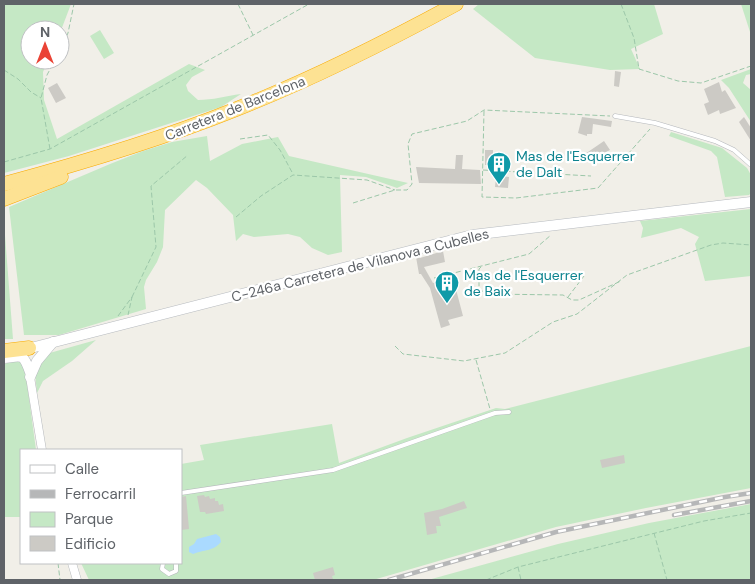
<svg xmlns="http://www.w3.org/2000/svg" width="755" height="584" viewBox="0 0 755 584" font-family="'DM Sans',sans-serif">
  <style>
    .green { fill: #c5e8c5 }
    .water { fill: #aadaff }
    .building { fill: #cccac5 }
    .lines { fill: none; stroke-linecap: round; stroke-linejoin: round }
    .lane-casing { stroke: #b5b8bc; stroke-width: 5 }
    .street-casing { stroke: #b5b8bc; stroke-width: 9 }
    .secondary-casing { stroke: #b6babf; stroke-width: 11 }
    .highway-casing { stroke: #f9ab00; stroke-width: 15 }
    .path { stroke: #9cc7a9; stroke-width: 1; stroke-dasharray: 5 2.5; stroke-linecap: butt }
    .lane { stroke: #fff; stroke-width: 4 }
    .street { stroke: #fff; stroke-width: 8 }
    .secondary { stroke: #fff; stroke-width: 10 }
    .highway { stroke: #fde293; stroke-width: 14 }
    .rail-casing { stroke: #b6b7b8; stroke-width: 4.5 }
    .rail { stroke: #fff; stroke-width: 2.5; stroke-dasharray: 8; stroke-linecap: butt }
    .labels { text-anchor: middle; dominant-baseline: central; stroke-width: 4.5; stroke-linejoin: round; paint-order: stroke }
    .street-label { font-size: 14px; fill: #5f6368; stroke: #fff }
    .culture-label { font-size: 14px; fill: #0d838f; stroke: #fff; text-anchor: start }
  </style>
  <rect width="100%" height="100%" fill="#f1efe8"/>
  <!-- green -->
  <g class="green">
    <path d="M4 4H71L60 33V30H30V60H48L43 72 44 100 57 139 189 64 205 70 192 77 186 85 188 91 198 100C213 100 226 96 241 94L221 107 69 156 4 173Z"/>
    <path d="M479 4H654L663 34 631 49 640 69 610 70 535 58 473 9Z"/>
    <path d="M741 4H751V35Z"/>
    <path d="M100 30 114 53 104 59 90 36Z"/>
    <path d="M751 69V74L746 75 743 83 751 90V122L729 88 721 80Z"/>
    <path d="M671 132 722 148 747 168 751 175V193L749 195 725 197 717 157 711 151 669 136Z"/>
    <path d="M207 136 210 161 242 144 278 137 289 156 408 183 397 188 366 177 340 175 342 252 328 255 312 248 300 237 288 234 254 237 243 234 236 241 233 215 207 188 196 180 165 210 163 247 157 262 146 280 144 287 146 309 59 335H24L9 207 110 164 143 151 172 142Z"/>
    <path d="M751 209V276L705 281 695 244 699 237 681 228 641 238 643 228 640 221Z"/>
    <path d="M4 222 13 339H4Z"/>
    <path d="M96 340 72 361 43 381 37 393 35 374 46 354Z"/>
    <path d="M751 346V488L646 508 556 527 373 580H89L81 563H181V464L204 460 200 445 332 424 339 463 407 438 496 408 505 409Z"/>
    <path d="M22 359 25 368 36 450H21V517H4V364Z"/>
    <path d="M751 504V580H428L558 544 649 523Z"/>
  </g>
  <!-- water -->
  <path class="water" d="M216 534 220 537 221 542C212 552 205 549 193 554L189 552V547L194 544 197 539Z"/>
  <!-- building -->
  <g class="building">
    <path d="M615 71 621 72 619 87 614 86Z"/>
    <path d="M719 82 722 92 725 90 736 108 720 114 719 110 708 115 704 104 709 102 704 89Z"/>
    <path d="M57 83 66 98 56 103 48 88Z"/>
    <path d="M582 117 612 121 611 127 593 124 592 134H587V136L578 133Z"/>
    <path d="M744 117 751 128V141L739 122Z"/>
    <path d="M604 141 610 150 604 153 603 152 589 162 585 154Z"/>
    <rect x="485" y="150" width="8" height="15"/>
    <path d="M456 155H463L462 169 480 170 481 184 419 183 416 167 455 169Z"/>
    <path d="M502 176 509 177 508 188 495 187 496 177Z"/>
    <path d="M443 251 445 262 424 267 433 283 453 278 463 316 448 320 450 325 441 328 430 288 421 274H419L416 257 418 256 420 258Z"/>
    <path d="M624 455 625 463 602 468 600 460Z"/>
    <path d="M204 495 205 497 209 496 210 499 215 498V501H218L219 505 223 504 224 511 206 514 205 512H200L197 496Z"/>
    <path d="M186 496 189 529 181 530V497Z"/>
    <path d="M464 501 467 508 439 517 441 526H436L437 533 427 535 424 513 442 509Z"/>
    <path d="M333 567 335 575 332 576 333 579 315 580 313 573Z"/>
  </g>
  <g class="lines">
    <defs>
      <g id="lane">
        <path d="M615 116 655 123 715 141 734 150 751 165"/>
        <path d="M181 493 333 470 495 413 509 412"/>
        <path d="M163 563 162 569 169 574 176 571V563"/>
      </g>
      <g id="street">
        <path d="M30 377 42 450"/>
        <path d="M72 563 77 580"/>
      </g>
      <g id="secondary">
        <path d="M23 350 472 235 751 202"/>
        <path d="M4 358C23 356 23 353 30 372"/>
        <path d="M30 377 37 361 53 342"/>
      </g>
      <g id="highway">
        <path d="M4 184C82 163 159 140 234 110 311 80 384 43 456 4"/>
        <path d="M4 199 61 177"/>
        <path d="M4 351 29 348"/>
      </g>
    </defs>
    <!-- lane casing -->
    <use href="#lane" class="lane-casing"/>
    <!-- street casing -->
    <use href="#street" class="street-casing"/>
    <!-- secondary casing -->
    <use href="#secondary" class="secondary-casing"/>
    <!-- highway casing -->
    <use href="#highway" class="highway-casing"/>
    <!-- path -->
    <g class="path">
      <path d="M238 4 253 35"/>
      <path d="M621 4 634 38 639 69 678 81 701 83 751 66"/>
      <path d="M60 50 68 33 74 4"/>
      <path d="M4 70 18 79 31 92 41 98"/>
      <path d="M484 111 482 197 516 198 598 188 650 129"/>
      <path d="M240 139 268 135 280 150 293 174"/>
      <path d="M50 149 41 98 47 75 55 60"/>
      <path d="M4 162 50 149 309 4"/>
      <path d="M483 170 591 176"/>
      <path d="M353 203 395 190H407L412 184 408 144 412 134 467 121 484 110 610 116"/>
      <path d="M236 217 261 196 293 175 367 180 395 190"/>
      <path d="M481 267 479 269V289L487 294 563 295 572 300H579L621 281"/>
      <path d="M434 278 529 254 551 235"/>
      <path d="M132 297 156 247 151 186 188 155"/>
      <path d="M568 297 584 276"/>
      <path d="M118 316 132 297 128 315"/>
      <path d="M395 346 403 354 464 361 505 353 553 322 577 314 627 275 711 245 723 243 751 245"/>
      <path d="M476 360 490 409"/>
      <path d="M654 533 667 580"/>
      <path d="M58 563 60 580"/>
      <path d="M518 567 521 580"/>
      <path d="M486 580 518 567 704 521 751 513"/>
    </g>
    <!-- lane -->
    <use href="#lane" class="lane"/>
    <!-- street -->
    <use href="#street" class="street"/>
    <!-- secondary -->
    <use href="#secondary" class="secondary"/>
    <!-- highway -->
    <use href="#highway" class="highway"/>
    <defs>
      <g id="rail">
        <path d="M674 515 751 501"/>
        <path d="M389 580 556 532 725 497 751 493"/>
      </g>
    </defs>
    <!-- rail casing -->
    <use href="#rail" class="rail-casing"/>
    <!-- rail -->
    <use href="#rail" class="rail"/>
  </g>
  <!-- icons -->
  <defs>
    <symbol id="building-pin" viewBox="-11 -11 22 30"><path d="M0 17L-7.5 6A9.5 9.5 0 1 1 7.5 6Z" fill="#0f9aa8" stroke="#fff"/><path d="M-4-6H4V6H1V3H-1V6H-4ZM-2.5-4.3h1.7v1.8h-1.7ZM.8-4.3h1.7v1.8H.8ZM-2.5-1h1.7V.8h-1.7ZM.8-1h1.7V.8H.8Z" fill="#fff"/></symbol>
  </defs>
  <g fill-rule="evenodd">
    <use href="#building-pin" x="485" y="150" width="28" height="38"/>
    <use href="#building-pin" x="433" y="269" width="28" height="38"/>
  </g>
  <g class="labels">
    <!-- street labels -->
    <g class="street-label">
      <text transform="translate(235 108) rotate(-22)">Carretera de Barcelona</text>
      <text transform="translate(360 265) rotate(-14)">C-246a Carretera de Vilanova a Cubelles</text>
    </g>
    <!-- culture labels -->
    <g class="culture-label">
      <text x="516" y="156">Mas de l'Esquerrer<tspan x="516" dy="16">de Dalt</tspan></text>
      <text x="464" y="275">Mas de l'Esquerrer<tspan x="464" dy="16">de Baix</tspan></text>
    </g>
  </g>
  <!-- border -->
  <rect width="755" height="584" fill="none" stroke="#5f6368" stroke-width="10"/>
  <!-- legend -->
  <rect x="20" y="449" width="162" height="115" fill="#ffffff" stroke="#bfc1c3"/>
  <rect x="30" y="465" width="25" height="8" fill="#ffffff" stroke="#bfc1c3"/>
  <text x="65" y="474" font-size="15" fill="#5f6368">Calle</text>
  <rect x="30" y="490" width="25" height="8" fill="#b6b7b8" stroke="#bfc1c3"/>
  <text x="65" y="499" font-size="15" fill="#5f6368">Ferrocarril</text>
  <rect x="30" y="512" width="25" height="15" fill="#c5e8c5" stroke="#bfc1c3"/>
  <text x="65" y="524" font-size="15" fill="#5f6368">Parque</text>
  <rect x="30" y="536" width="25" height="15" fill="#cccac5" stroke="#bfc1c3"/>
  <text x="65" y="549" font-size="15" fill="#5f6368">Edificio</text>
  <!-- north arrow -->
  <g transform="translate(45 45)"><circle r="24" fill="#ffffff" stroke="#bfc1c3"/>
  <path d="M0-4L9 19L0 12L-9 19Z" fill="#ea4335"/>
  <text y="-8" font-size="14" font-weight="bold" text-anchor="middle" fill="#5f6368">N</text>
  </g>
</svg>
